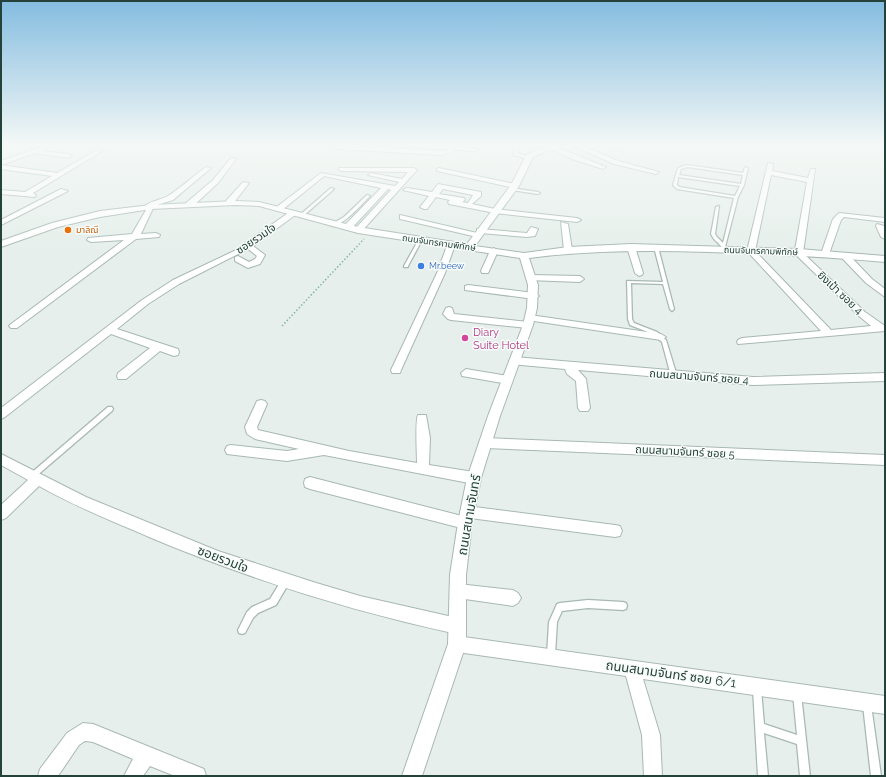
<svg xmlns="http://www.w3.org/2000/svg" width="886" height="777" viewBox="0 0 886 777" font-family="Raleway,'Noto Sans Thai',sans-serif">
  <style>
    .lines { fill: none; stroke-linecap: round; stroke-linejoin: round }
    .service-casing { stroke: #a8b8b2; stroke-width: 2.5 }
    .minor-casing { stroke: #a8b8b2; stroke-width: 2 }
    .tertiary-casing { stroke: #a8b8b2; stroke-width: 2 }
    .path { stroke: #86b3a5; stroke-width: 1.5; stroke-dasharray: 1.5 2; stroke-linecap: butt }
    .service { fill: #fff; fill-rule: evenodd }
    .minor { fill: #fff; fill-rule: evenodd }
    .tertiary { fill: #fff; fill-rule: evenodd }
    .food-dot { fill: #e8710a; stroke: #f7fbf9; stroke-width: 1.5 }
    .shop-dot { fill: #3f7fe0; stroke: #f7fbf9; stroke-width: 1.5 }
    .hotel-dot { fill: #d1479c; stroke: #f7fbf9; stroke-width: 1.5 }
    .labels { text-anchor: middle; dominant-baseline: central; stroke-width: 3; stroke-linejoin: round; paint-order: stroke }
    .far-food-label { font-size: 9px; fill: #c56008; stroke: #f7fbf9; text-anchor: start }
    .far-street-label { font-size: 9px; fill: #24423a; stroke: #f7fbf9 }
    .far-shop-label { font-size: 9px; fill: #366cbe; stroke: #f7fbf9; text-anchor: start }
    .street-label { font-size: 11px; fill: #24423a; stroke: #f7fbf9 }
    .hotel-label { font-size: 11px; fill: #b23c85; stroke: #f7fbf9; text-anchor: start }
    .near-street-label { font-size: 13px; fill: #24423a; stroke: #f7fbf9 }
  </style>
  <rect width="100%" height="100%" fill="#e6efeb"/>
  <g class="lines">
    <defs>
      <g id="service">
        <path d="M515 145H519L517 153 529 157V159L514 155Z"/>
        <path d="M453 147 476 149 478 150 476 151 452 149V147Z"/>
        <path d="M687 165 743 173 745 167 748 168 744 185 738 197 724 251H722V247L714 239 711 234 716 207 719 206 715 234 717 237 723 243 734 198 677 189 673 185 678 168ZM687 167 743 175 741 184 679 175 681 169ZM678 177 740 186 735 196 679 187 677 185Z"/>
        <path d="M331 188 334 189 302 217H300V215Z"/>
        <path d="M511 188 538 192 540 193 538 194 512 190H511Z"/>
        <path d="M367 195 370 196C361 205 344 225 332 226V224L344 217Z"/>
        <path d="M419 239H420L422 240 408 266V267H404V266Z"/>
        <path d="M655 246H656L658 247 674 309 672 311 670 309 663 284 631 283 632 319 634 323 657 332 666 340 677 376 674 378 671 376 662 342 653 334 630 325 628 319 627 281 663 282 654 247Z"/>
        <path d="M108 407H112L113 409 112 411 34 478 32 479 30 478 29 476 30 474Z"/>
        <path d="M286 577 289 578 290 581 276 605 258 613 253 618 245 633 242 634 239 633 238 630 247 612 252 607 270 599 283 578Z"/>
        <path d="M588 600 623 602 626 603 627 606 626 609 623 610 588 608 562 611 557 622 555 655 554 658 551 659 548 658 547 655 549 622 557 604 560 603Z"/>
        <path d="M757 685 760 686 761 689 764 724 797 735 793 694 794 691 797 690 800 691 801 694 810 776H800L797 744 764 733 768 776H758L753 689 754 686Z"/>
        <path d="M867 701 870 702 871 705 881 776H871L863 705 864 702Z"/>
      </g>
      <g id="minor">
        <path d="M46 145H56L41 151 69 154 72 156 69 158 35 153 1 165 57 173 99 149 104 150 33 193 36 195 35 197 1 194V190L25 192 52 176 1 169V161Z"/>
        <path d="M340 145 442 151 447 150 449 145H455L452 152 442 155 336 149 333 147Z"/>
        <path d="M551 145 606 167 603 169 572 159 550 148 549 147Z"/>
        <path d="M572 145H581L618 161 659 172 656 174 614 164Z"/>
        <path d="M607 145H617L621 148 618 150Z"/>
        <path d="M231 158 236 159 218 183 192 207H186V203L213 180Z"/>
        <path d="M768 163 773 164 772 171 808 178 811 169H815L803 253 865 312 885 326V331L738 344 737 342 738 340 742 338 821 331 747 251ZM771 175 807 182 795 250 793 252 859 316 871 326 831 330 755 251Z"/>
        <path d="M206 167 211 168 173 200 154 206 141 234 156 233 160 235 159 237 136 239 17 328H11L9 326 11 324 124 240 91 242 87 240 88 238 132 234 146 210 143 208C150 200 159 201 168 196 181 188 193 176 206 167Z"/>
        <path d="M339 168H414L417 170 361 232 354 230 391 190 388 189 350 230H347L343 228 344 226 381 188 324 176 281 211 274 209 321 173 395 186 399 182 368 175 371 173 402 179 408 172 341 171 338 169Z"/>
        <path d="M439 168 515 184 519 186 515 188 437 171V169Z"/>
        <path d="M243 182 249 183 232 205H226V201Z"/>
        <path d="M438 184 481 192V196L472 204 495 209 577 218 581 220 577 222 495 213 449 204 448 202 450 200 436 197 427 209H424L420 207 429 196 403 190 407 188 432 192ZM443 189 473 195 468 203 462 202 465 200 464 198 439 194Z"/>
        <path d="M61 189 68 191 1 225V220Z"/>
        <path d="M291 211 298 213 253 246 265 255 260 264 248 268 235 261V257L238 256 249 262 255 259 257 256 248 249 179 284 148 304 117 329 178 349 179 352 178 355 174 356 160 351 126 379H118L117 376 118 373 150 348 111 334 5 417 1 419V408L142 300 173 280 234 251Z"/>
        <path d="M839 213 885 218V222L844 217 841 220 829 254 828 256H822L821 254 833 219Z"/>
        <path d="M400 215 477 233V229H480L527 233 531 227 538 229 535 236 527 237 480 233V237H477L400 219Z"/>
        <path d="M561 222 568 224 572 250 571 252H565L564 250Z"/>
        <path d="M877 224 884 226 885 239 881 237 876 226Z"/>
        <path d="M448 243H451L455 245 445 273 401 370 400 373H392L391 370 437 273Z"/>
        <path d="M628 245H634L635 247 643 273 642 275 639 276 635 273 627 247Z"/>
        <path d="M494 248 498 251 489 271 488 273H482L481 271 490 251Z"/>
        <path d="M845 253 848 254 872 279 885 289V297L866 283 842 258 841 256Z"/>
        <path d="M531 275 580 276 584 279 580 282 528 280V276Z"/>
        <path d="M468 285 534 293 539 296 534 299 465 290V286Z"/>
        <path d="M449 307 452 308 454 314 528 322 533 325 528 328 451 320 448 319 443 314 446 308Z"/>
        <path d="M530 315 661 334 666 337 661 340 527 320 525 318Z"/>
        <path d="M514 357 753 377 885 373V381L753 385 578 370 586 379 590 408 588 411H580L578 408 576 381 567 374 565 369 510 364 509 361Z"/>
        <path d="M466 369 508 376 513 380 508 384 462 376 461 373Z"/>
        <path d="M261 400 265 401 267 404 257 427 258 430 349 451 417 463C417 454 415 420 418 415H426L430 438 429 465 474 472 478 474 480 478 478 482 474 484 324 455 287 461 227 454 225 450 227 446 231 445 287 451 299 449 255 439 247 434 245 427 257 401Z"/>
        <path d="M485 438 885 455V465L485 448 481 447 479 443 481 439Z"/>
        <path d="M1 454 86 497 218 551 313 582 360 596 457 618 462 621 465 626 462 631 457 634C351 611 249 579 149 537 112 521 74 506 39 486L6 518 1 520V505L28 480 1 465Z"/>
        <path d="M310 477 462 516 460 512 462 508 467 506 615 525 620 526 622 531 620 536 615 537 470 518 472 523 470 527 465 529 310 489 305 487 304 483 305 479Z"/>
        <path d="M458 584 513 590 518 593 521 598 518 603 513 606 458 598 453 596 451 591 453 586Z"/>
        <path d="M457 636 885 696V714L643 679 660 735 662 776H644L642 735 626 676 457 652 451 650 449 644 451 638Z"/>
        <path d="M83 723 93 724 204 769 206 776H175L150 766 143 776H124L133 759 93 742 85 741 79 745 58 776H38L40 769 67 733Z"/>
      </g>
      <path id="tertiary" d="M550 145H560L533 157 519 186 475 246 524 253 568 247 631 244 799 249 885 256V262C826 257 768 254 709 252 648 250 589 250 529 258L538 285 537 308 533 325 500 416 481 478 472 523 466 575V644L422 776H402L448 644 450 575 458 523 467 478 488 416 523 325 527 308 528 285 520 258 358 233 259 206 236 205 151 209 100 217 58 227 1 247V241L52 223 100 211 151 205 236 201 259 202 358 227 467 244 511 185 527 154Z"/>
    </defs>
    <!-- service casing -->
    <use href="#service" class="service-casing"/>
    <!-- minor casing -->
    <use href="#minor" class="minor-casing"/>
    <!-- tertiary casing -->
    <use href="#tertiary" class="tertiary-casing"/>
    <!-- path -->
    <path class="path" d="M282 326 364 239"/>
    <!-- service -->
    <use href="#service" class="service"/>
    <!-- minor -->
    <use href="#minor" class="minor"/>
    <!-- tertiary -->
    <use href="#tertiary" class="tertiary"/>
  </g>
  <!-- sky -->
  <linearGradient id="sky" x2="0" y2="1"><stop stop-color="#84bce0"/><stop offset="0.57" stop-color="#f4f8f6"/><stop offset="1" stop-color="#f4f8f6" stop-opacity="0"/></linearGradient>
  <rect width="886" height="254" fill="url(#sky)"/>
  <!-- markers -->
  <circle class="food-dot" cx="68" cy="230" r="4"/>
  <circle class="shop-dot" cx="421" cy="266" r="4"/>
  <circle class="hotel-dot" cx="465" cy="338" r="4"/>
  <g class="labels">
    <!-- far-food labels -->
    <g class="far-food-label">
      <text x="76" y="230">มาลิณี</text>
    </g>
    <!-- far-street labels -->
    <g class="far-street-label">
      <text transform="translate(439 243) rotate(8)">ถนนจันทรคามพิทักษ์</text>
      <text transform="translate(761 251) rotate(2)">ถนนจันทรคามพิทักษ์</text>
    </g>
    <!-- far-shop labels -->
    <g class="far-shop-label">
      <text x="429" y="266">Mr.beew</text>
    </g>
    <!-- street labels -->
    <g class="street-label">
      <text transform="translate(256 239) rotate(-34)">ซอยรวมใจ</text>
      <text transform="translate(840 293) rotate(43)">ยิงเป้า ซอย 4</text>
      <text transform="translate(699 377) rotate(4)">ถนนสนามจันทร์ ซอย 4</text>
      <text transform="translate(685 452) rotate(3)">ถนนสนามจันทร์ ซอย 5</text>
    </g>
    <!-- hotel labels -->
    <g class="hotel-label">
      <text x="473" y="332">Diary<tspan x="473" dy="13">Suite Hotel</tspan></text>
    </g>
    <!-- near-street labels -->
    <g class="near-street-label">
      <text transform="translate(469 515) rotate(-80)">ถนนสนามจันทร์</text>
      <text transform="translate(223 559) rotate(21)">ซอยรวมใจ</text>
      <text transform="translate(671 674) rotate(8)">ถนนสนามจันทร์ ซอย 6/1</text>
    </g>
  </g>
  <!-- border -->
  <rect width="886" height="777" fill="none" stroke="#24423a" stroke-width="4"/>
</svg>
